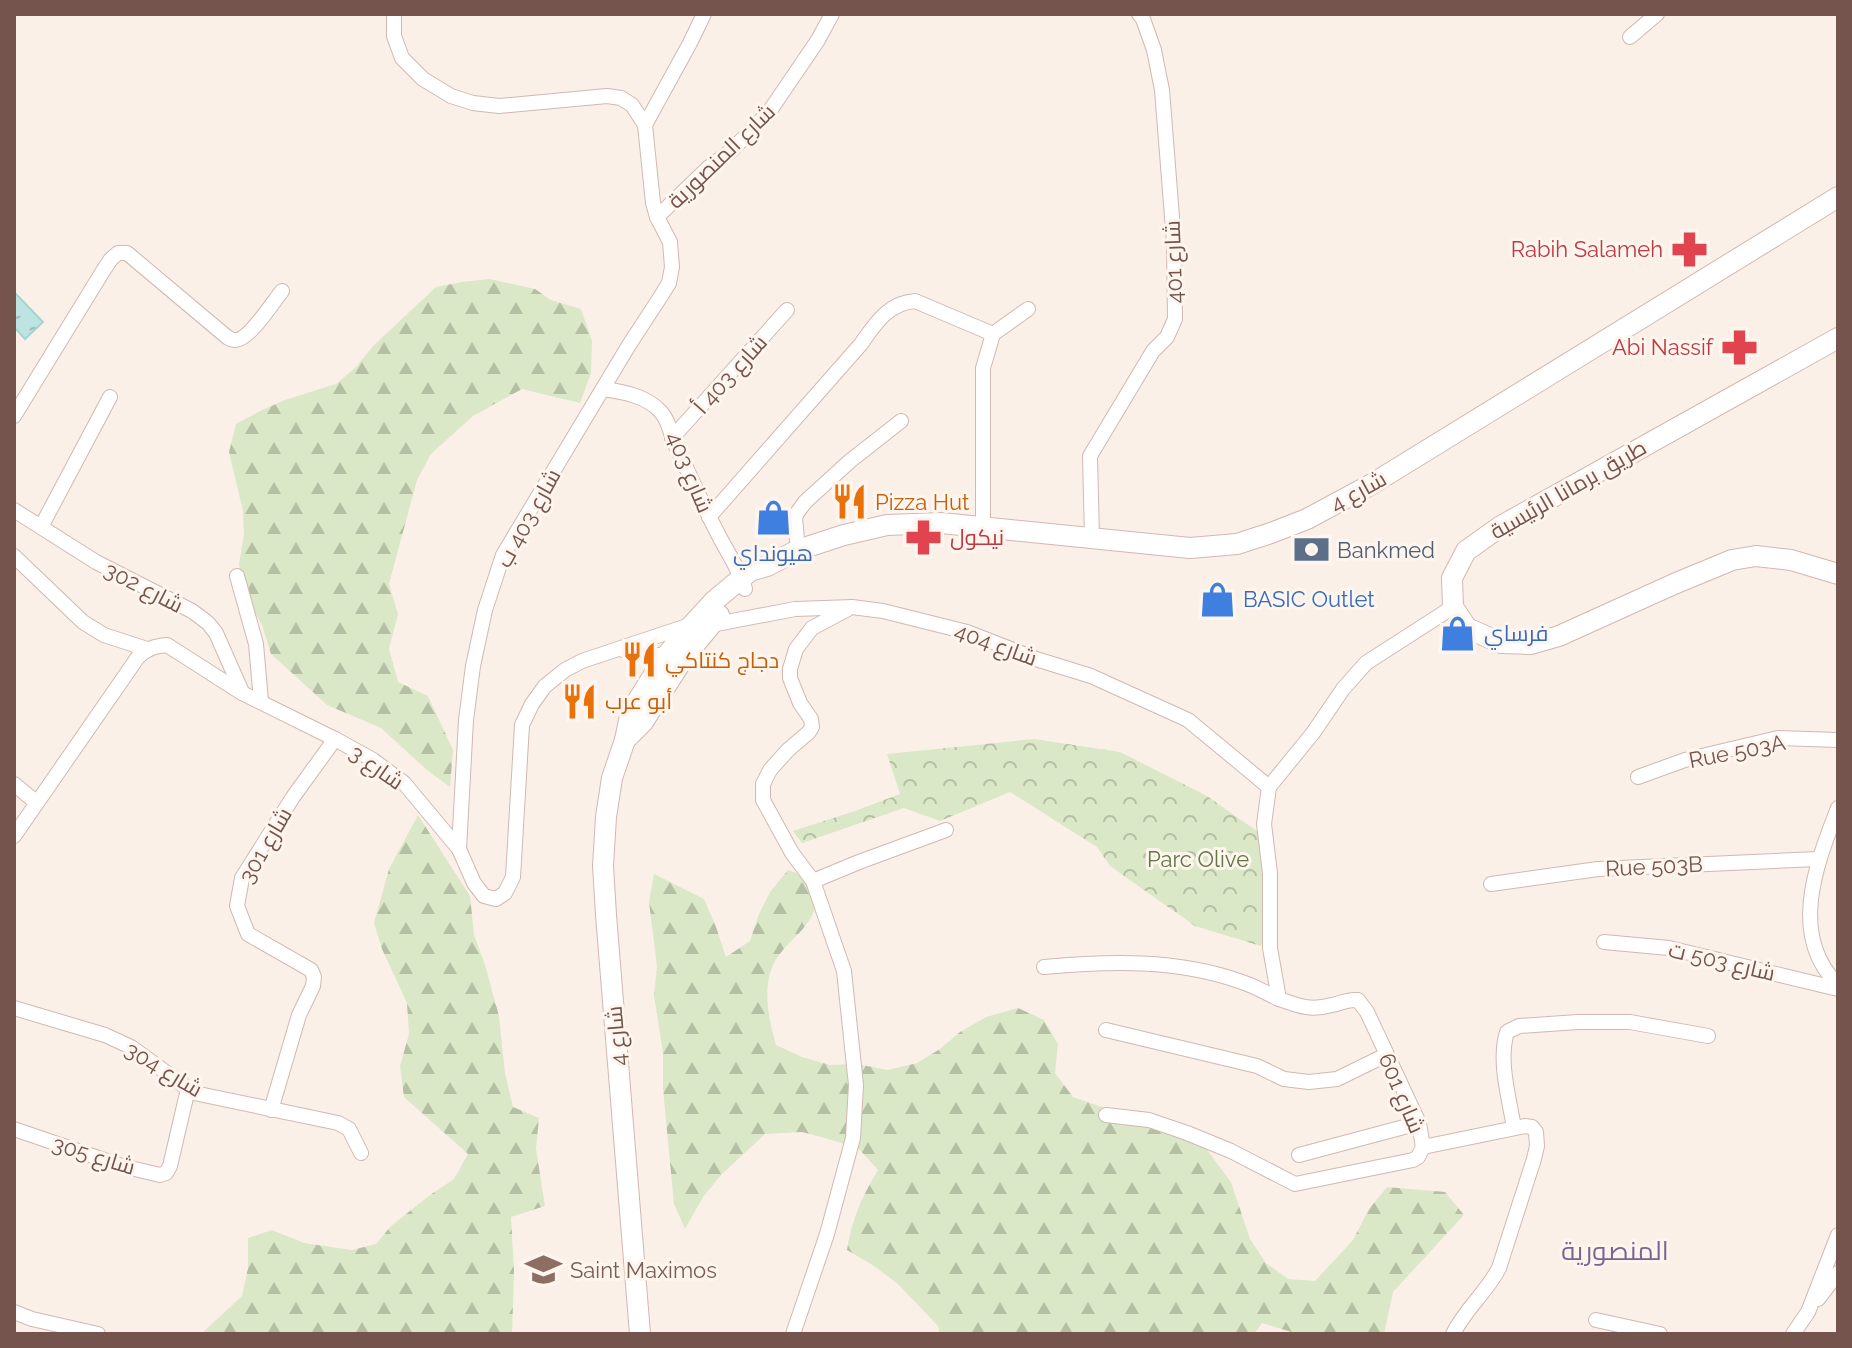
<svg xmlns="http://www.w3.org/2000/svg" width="1852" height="1348" viewBox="0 0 1852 1348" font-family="Raleway,Cairo,sans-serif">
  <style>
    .forest { fill: url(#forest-firs) }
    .park { fill: url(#park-crowns) }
    .water { fill: url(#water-ripples); stroke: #a4d5d4; stroke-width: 2 }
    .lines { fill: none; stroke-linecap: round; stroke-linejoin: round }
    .street-casing { stroke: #cfb9b1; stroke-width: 16 }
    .secondary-casing { stroke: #d1b8af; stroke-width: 22 }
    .street { stroke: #fff; stroke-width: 14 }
    .secondary { stroke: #fff; stroke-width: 20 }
    .labels { text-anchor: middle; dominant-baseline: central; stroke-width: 6; stroke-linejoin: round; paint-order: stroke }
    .street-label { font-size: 22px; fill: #74544d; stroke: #fef5ee }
    .health-label { font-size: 22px; fill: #be3a42; stroke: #fef5ee; text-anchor: end }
    .food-label { font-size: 22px; fill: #c56008; stroke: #fef5ee; text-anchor: start }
    .service-label { font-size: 22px; fill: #4e5e75; stroke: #fef5ee; text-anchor: start }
    .shop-label { font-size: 22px; fill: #366cbe; stroke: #fef5ee; text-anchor: start }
    .park-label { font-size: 22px; fill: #5e7846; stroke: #fef5ee }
    .education-label { font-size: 22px; fill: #785e54; stroke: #fef5ee; text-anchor: start }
    .quarter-label { font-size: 26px; fill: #7a6590; stroke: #fef5ee }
  </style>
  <defs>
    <pattern id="forest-firs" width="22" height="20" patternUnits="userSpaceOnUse" patternTransform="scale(2)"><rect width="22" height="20" fill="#dae8c7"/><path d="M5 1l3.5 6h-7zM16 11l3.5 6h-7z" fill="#b5bfa4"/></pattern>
    <pattern id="park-crowns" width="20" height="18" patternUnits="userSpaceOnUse" patternTransform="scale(2)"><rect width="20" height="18" fill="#dae8c7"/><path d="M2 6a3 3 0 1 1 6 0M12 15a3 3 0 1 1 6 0" fill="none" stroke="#b5bfa4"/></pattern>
    <pattern id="water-ripples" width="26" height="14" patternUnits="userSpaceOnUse" patternTransform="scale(2)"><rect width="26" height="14" fill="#bde4e3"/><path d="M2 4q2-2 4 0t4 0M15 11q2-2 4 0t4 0" fill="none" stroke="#9ebbba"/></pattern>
  </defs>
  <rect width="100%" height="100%" fill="#fbf0e8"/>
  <!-- forest -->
  <g class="forest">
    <path d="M490 279 535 289 551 300 581 309 592 341 591 373 580 403 522 389 473 416 431 454 417 480 389 584 398 614 389 649 398 682 428 696 453 750 450 787 428 771 381 728 327 705 271 654 262 625 245 595 239 564 244 535 243 511 229 452 236 424 260 411 285 400 336 384 356 367 374 345 436 287 462 282Z"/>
    <path d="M418 815 470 896 474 935 485 965 499 1016 505 1073 513 1107 539 1118 536 1149 545 1206 511 1217 514 1270 512 1334H201L242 1296 248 1268V1238L272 1230 304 1243 352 1250 376 1244 391 1226 430 1195 454 1179 468 1154 404 1097 400 1066 409 1034 407 1003 382 949 374 923 389 869Z"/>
    <path d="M788 870 816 880C815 889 817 902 814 911 807 929 790 940 779 955 760 981 768 1017 776 1045L802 1057 830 1065 857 1064 888 1070 917 1063 940 1049 960 1032 986 1017 1018 1008 1044 1020 1058 1044 1055 1073 1073 1097 1105 1108 1138 1115 1196 1135 1231 1182 1250 1239 1266 1263 1288 1279 1315 1281 1353 1240 1369 1209 1387 1187 1445 1192 1464 1215 1393 1292 1384 1334H1298L1262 1323 1254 1334H940L938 1326 897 1283 871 1264 847 1250C853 1216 861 1199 878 1170L859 1149 832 1140 802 1132 765 1134 722 1174 703 1197 685 1229 674 1204 663 1089V1054L654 995 657 966 649 902 654 874 704 899 716 927 726 957 750 941 759 914 770 892Z"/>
  </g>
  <!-- park -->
  <path class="park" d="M1034 739 1120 752 1207 796 1264 836 1272 929 1261 946 1195 926 1110 866 1097 847 1010 792 940 821 904 808 802 843 793 831 855 811 900 794 887 754Z"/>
  <!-- water -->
  <path class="water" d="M14 292 43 322 25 339 14 327Z"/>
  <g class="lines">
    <defs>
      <g id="street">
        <path d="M394 14V36L402 58 423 79 451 96 473 103 499 106 607 96 621 98 632 105 645 125 653 203 657 217 670 242 672 267 669 283 661 296 629 345 503 555 485 610 473 666 466 720 459 849"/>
        <path d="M1630 37 1657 14"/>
        <path d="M645 125 690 43 704 14"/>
        <path d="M657 217 708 168 731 151 769 112 818 40 832 14"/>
        <path d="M604 389C624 392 646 396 660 411 669 420 670 433 675 444 689 474 703 505 718 534 727 552 740 570 745 589"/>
        <path d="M14 416 103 271 111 259 118 253H127L227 337C229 338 231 340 234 340 248 342 273 302 282 291"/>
        <path d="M672 438 787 310"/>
        <path d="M14 510 96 562 192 611 208 623 216 633 242 692"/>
        <path d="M709 517 861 344C875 324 888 303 915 301L993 334"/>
        <path d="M983 526V368L993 334 1028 309"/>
        <path d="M41 527 110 397"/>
        <path d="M1092 537 1090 456 1153 351 1167 337 1175 319 1174 242 1162 90 1154 50 1143 19 1139 14"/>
        <path d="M798 550 795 518 797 513 805 502 850 461 901 421"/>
        <path d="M14 556 83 622 104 635 147 649"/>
        <path d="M237 576 256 644 261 701"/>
        <path d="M711 625 795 609 852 607 883 611 967 632 1036 659 1091 676 1188 720 1269 787"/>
        <path d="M623 650 670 657"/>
        <path d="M1638 777 1685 760 1778 738 1838 740"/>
        <path d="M14 784 37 803"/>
        <path d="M1269 787 1264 824 1270 873V948L1279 999C1299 1006 1310 1011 1332 1005 1342 1003 1347 999 1358 1000L1367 1012 1419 1123 1423 1147 1525 1126 1532 1127 1536 1132 1537 1146 1534 1159 1499 1268C1487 1292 1465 1309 1453 1334"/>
        <path d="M1269 787 1313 733 1343 689 1366 663 1453 607"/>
        <path d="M1838 808C1816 865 1788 935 1838 985"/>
        <path d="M14 836 138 657C147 649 154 646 167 645L242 693 335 739 373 760 404 783 459 849 474 883 484 896 496 899 505 893 513 877 522 725 532 704 545 686 565 670 582 661 690 625"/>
        <path d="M813 881 859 862 946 830"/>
        <path d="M1491 884 1598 869 1818 859"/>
        <path d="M1604 942 1669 948 1838 989"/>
        <path d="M1044 967C1110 961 1176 959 1239 981 1253 985 1266 993 1279 999"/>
        <path d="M14 1008 105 1035 131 1047 194 1093 338 1123 349 1129 361 1153"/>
        <path d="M1106 1030 1257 1066 1284 1079 1309 1082 1337 1079 1386 1055"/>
        <path d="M271 1110 299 1015 313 986 314 977 311 970 248 934 237 906 242 878 293 797 335 739"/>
        <path d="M1106 1115 1149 1120 1187 1133 1231 1151 1295 1184 1413 1160 1418 1157 1423 1147"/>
        <path d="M1514 1128C1509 1097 1498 1061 1507 1032L1519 1026 1578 1022H1630L1708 1036"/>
        <path d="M14 1129 122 1166 160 1175 166 1173 170 1166 188 1089"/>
        <path d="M1299 1155 1419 1123"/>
        <path d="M1818 1299 1838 1273"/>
        <path d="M14 1312 32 1319 98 1334"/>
        <path d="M1596 1320 1660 1334"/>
        <path d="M793 1334 827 1234 853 1138 856 1085 844 971 813 881 792 853 763 800V784L770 770 788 750 809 732 812 727 811 719 800 703 790 678V669L796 649 812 628 848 609"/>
        <path d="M1793 1334 1808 1312 1838 1235"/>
      </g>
      <g id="secondary">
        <path d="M1838 338 1501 526 1466 551 1452 578 1453 607 1467 628 1501 643 1531 644 1559 636 1674 584 1732 560 1756 556 1791 560 1838 574"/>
        <path d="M625 740 643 722 683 659 719 615"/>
        <path d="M640 1334 606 915 603 866 606 817 612 778 625 740 631 711 665 657 692 625 714 601 750 571 767 566 798 550 844 535 887 525 941 523 1190 548 1237 544 1271 533 1307 519 1372 484 1838 197"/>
      </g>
    </defs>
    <!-- street casing -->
    <use href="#street" class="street-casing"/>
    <!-- secondary casing -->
    <use href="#secondary" class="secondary-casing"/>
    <!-- street -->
    <use href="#street" class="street"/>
    <!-- secondary -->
    <use href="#secondary" class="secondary"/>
  </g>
  <!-- icons -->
  <defs>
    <symbol id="pharmacy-bare" viewBox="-9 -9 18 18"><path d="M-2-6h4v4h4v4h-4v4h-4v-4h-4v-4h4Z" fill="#e0444e" stroke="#fef5ee" stroke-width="2.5" paint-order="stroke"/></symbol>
    <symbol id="restaurant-bare" viewBox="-9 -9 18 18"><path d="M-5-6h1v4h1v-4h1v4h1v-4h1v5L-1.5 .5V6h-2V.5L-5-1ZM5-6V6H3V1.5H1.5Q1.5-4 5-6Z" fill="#e8710a" stroke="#fef5ee" stroke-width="2.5" paint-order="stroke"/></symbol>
    <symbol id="shop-bare" viewBox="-9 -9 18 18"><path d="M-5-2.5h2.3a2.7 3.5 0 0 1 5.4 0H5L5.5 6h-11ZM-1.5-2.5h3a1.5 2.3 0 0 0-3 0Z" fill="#3f7fe0" stroke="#fef5ee" stroke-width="2.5" paint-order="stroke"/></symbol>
    <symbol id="bank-bare" viewBox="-9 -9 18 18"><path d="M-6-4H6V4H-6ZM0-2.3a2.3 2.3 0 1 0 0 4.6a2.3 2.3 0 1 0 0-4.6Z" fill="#5c6f8a" stroke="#fef5ee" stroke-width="2.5" paint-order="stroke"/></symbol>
    <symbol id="university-bare" viewBox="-9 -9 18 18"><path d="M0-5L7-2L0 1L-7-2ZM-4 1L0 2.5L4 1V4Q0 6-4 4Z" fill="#8d6e63" stroke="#fef5ee" stroke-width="2.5" paint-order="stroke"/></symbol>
  </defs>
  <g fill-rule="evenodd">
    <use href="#pharmacy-bare" x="1664" y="224" width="51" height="51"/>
    <use href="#pharmacy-bare" x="1714" y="322" width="51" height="51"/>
    <use href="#restaurant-bare" x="824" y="476" width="51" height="51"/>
    <use href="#shop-bare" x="748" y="492" width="51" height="51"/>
    <use href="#pharmacy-bare" x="898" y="512" width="51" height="51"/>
    <use href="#bank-bare" x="1286" y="524" width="51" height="51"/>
    <use href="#shop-bare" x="1192" y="574" width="51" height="51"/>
    <use href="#shop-bare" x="1432" y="608" width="51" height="51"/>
    <use href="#restaurant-bare" x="614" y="634" width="51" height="51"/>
    <use href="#restaurant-bare" x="554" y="676" width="51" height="51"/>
    <use href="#university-bare" x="518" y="1244" width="51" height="51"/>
  </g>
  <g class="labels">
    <!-- street labels -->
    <g class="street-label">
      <text transform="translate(721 156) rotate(-44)">شارع المنصورية</text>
      <text transform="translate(1173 262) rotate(-92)">شارع 401</text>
      <text transform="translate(730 374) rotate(-48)">شارع 403 أ</text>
      <text transform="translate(690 472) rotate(67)">شارع 403</text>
      <text transform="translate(1568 489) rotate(-30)">طريق برمانا الرئيسية</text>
      <text transform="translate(1358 491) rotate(-29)">شارع 4</text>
      <text transform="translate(528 518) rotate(-61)">شارع 403 ب</text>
      <text transform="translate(144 587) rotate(27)">شارع 302</text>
      <text transform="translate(996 644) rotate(20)">شارع 404</text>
      <text transform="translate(1737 751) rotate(-11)">Rue 503A</text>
      <text transform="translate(377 767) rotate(35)">شارع 3</text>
      <text transform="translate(265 845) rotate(-60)">شارع 301</text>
      <text transform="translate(1654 866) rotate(-3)">Rue 503B</text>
      <text transform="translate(1722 961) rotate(13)">شارع 503 ت</text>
      <text transform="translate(616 1036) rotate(-95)">شارع 4</text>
      <text transform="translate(164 1069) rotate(31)">شارع 304</text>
      <text transform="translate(1402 1093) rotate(67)">شارع 601</text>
      <text transform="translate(94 1155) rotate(17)">شارع 305</text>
    </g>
    <!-- health labels -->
    <g class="health-label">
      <text x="1663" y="249">Rabih Salameh</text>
      <text x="1713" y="347">Abi Nassif</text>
      <text x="950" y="537" text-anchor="start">نيكول</text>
    </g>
    <!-- food labels -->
    <g class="food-label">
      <text x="875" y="502">Pizza Hut</text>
      <text x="665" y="660">دجاج كنتاكي</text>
      <text x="605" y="701">أبو عرب</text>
    </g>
    <!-- service labels -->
    <g class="service-label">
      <text x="1337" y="550">Bankmed</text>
    </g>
    <!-- shop labels -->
    <g class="shop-label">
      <text x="773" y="553" text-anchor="middle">هيونداي</text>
      <text x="1243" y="599">BASIC Outlet</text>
      <text x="1484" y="633">فرساي</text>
    </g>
    <!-- park labels -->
    <g class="park-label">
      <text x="1198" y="859">Parc Olive</text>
    </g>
    <!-- education labels -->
    <g class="education-label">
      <text x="570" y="1270">Saint Maximos</text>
    </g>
    <!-- quarter labels -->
    <g class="quarter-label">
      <text x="1615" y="1251">المنصورية</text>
    </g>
  </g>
  <!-- border -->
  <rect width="1852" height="1348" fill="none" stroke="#74544d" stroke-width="32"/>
</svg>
